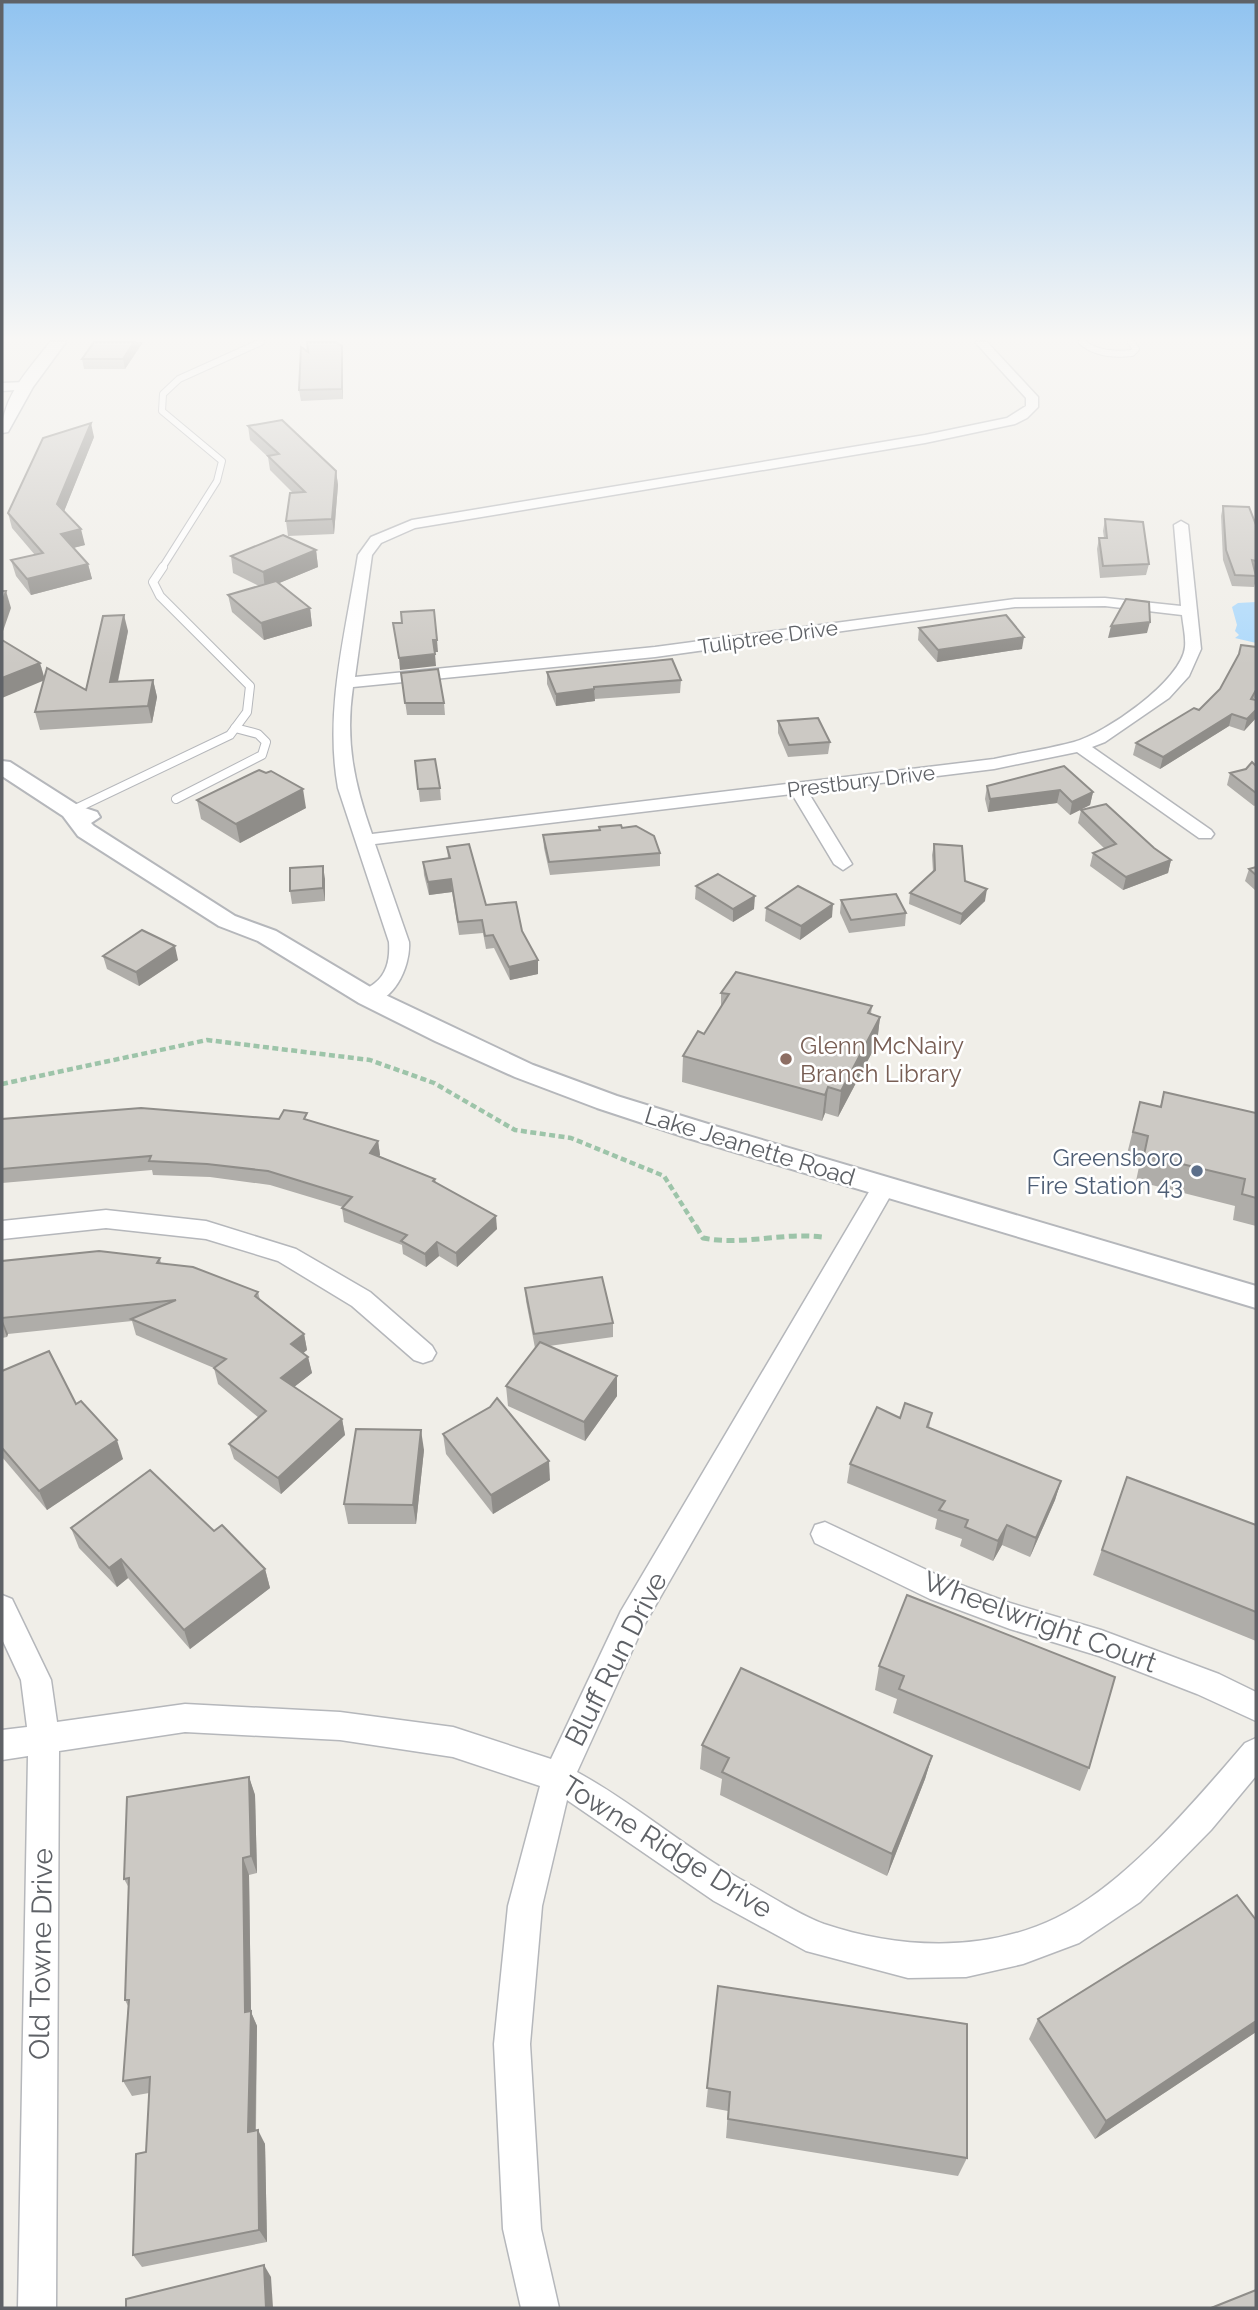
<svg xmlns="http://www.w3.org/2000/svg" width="1258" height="2310" viewBox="0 0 1258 2310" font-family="Raleway,sans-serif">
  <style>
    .water { fill: #add9fb }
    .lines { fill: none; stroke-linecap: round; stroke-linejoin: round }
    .service-far1-casing { stroke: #b5b7bb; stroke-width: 8 }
    .service-casing { stroke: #b5b7bb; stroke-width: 10 }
    .minor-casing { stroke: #b5b7bb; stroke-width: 3 }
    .tertiary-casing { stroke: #b5b7bb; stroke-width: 4 }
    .secondary-casing { stroke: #b4b6bb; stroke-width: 3 }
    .path-far1 { stroke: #9dc4a9; stroke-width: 4.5; stroke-dasharray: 6 3.5; stroke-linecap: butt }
    .path { stroke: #9dc4a9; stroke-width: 5; stroke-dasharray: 8 4.5; stroke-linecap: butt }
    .service-far1 { stroke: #fff; stroke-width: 6 }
    .service { stroke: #fff; stroke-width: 8 }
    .minor { fill: #fff; fill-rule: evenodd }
    .tertiary { fill: #fff; fill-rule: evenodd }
    .secondary { fill: #fff; fill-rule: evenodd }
    .wall { fill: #afada9 }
    .shaded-wall { fill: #8f8d89 }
    .building { fill: #ccc9c4; stroke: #8f8d89; stroke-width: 2 }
    .education-dot { fill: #8d6e63; stroke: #fff; stroke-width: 2.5 }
    .service-dot { fill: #5c6f8a; stroke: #fff; stroke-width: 2.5 }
    .labels { text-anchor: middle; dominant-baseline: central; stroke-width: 5; stroke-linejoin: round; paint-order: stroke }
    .far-street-label { font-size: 21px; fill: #5f6267; stroke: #fff }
    .education-label { font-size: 24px; fill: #785e54; stroke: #fff; text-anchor: start }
    .street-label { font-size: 24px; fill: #5f6267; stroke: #fff }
    .service-label { font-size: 24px; fill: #4e5e75; stroke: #fff; text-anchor: end }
    .near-street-label { font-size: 28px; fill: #5f6267; stroke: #fff }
  </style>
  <rect width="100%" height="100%" fill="#f0eee8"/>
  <!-- water -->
  <path class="water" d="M1256 602V643L1235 638 1239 635 1235 631 1237 625 1232 607 1238 603Z"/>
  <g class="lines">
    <defs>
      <g id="service-far1">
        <path d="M1082 342C1096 354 1114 355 1132 353L1136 349 1131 342"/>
        <path d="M162 568 217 481 222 461 162 411 163 394 179 379 261 342"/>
      </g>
      <g id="service">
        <path d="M176 799 262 755 266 742 258 734 235 728"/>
        <path d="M71 811 230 735 247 712 250 686 160 596 153 582 163 567"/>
      </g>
      <g id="minor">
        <path d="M975 342H987L1038 397V407L1027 418 1015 424 925 443 415 528 381 543 372 555 355 677 655 647 1015 599 1105 598 1181 606 1174 525 1181 521 1188 525 1201 649 1189 676 1169 698 1105 742 1092 747 1211 830 1214 834 1211 838H1199L1077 752 994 769 808 792 852 864 843 870 834 864 792 794 375 844 409 942C411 966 392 1010 361 1002L358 997C362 990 369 988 375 983 388 973 390 957 389 942L338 788C324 711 346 631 358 555L371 537 412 520 925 435 1007 418 1026 406V398ZM1105 606 1182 615C1183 625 1186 637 1185 647 1182 681 1104 734 1074 742 1048 749 1020 753 994 759L372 834C354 783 345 741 353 687L655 657 1015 607Z"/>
        <path d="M25 382 29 383V389L2 391V383Z"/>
        <path d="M884 1178 892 1180 896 1186 642 1629 577 1772C634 1803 684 1847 740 1879 766 1893 797 1914 824 1924 898 1949 984 1953 1056 1918 1126 1884 1195 1801 1245 1743L1256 1738V1776L1211 1830 1140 1902 1079 1943 1023 1964 966 1977 908 1978 806 1951 714 1901 567 1800 542 1906 530 2044 541 2229 559 2308H521L503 2229 494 2044 508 1906 540 1786 453 1757 340 1740 185 1732 59 1751 56 2308H18L28 1756 2 1760V1730L27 1727 21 1680 2 1639V1595L12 1599 51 1680 57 1722 185 1704 340 1712 453 1727 551 1759 621 1611 876 1180Z"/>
        <path d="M106 1210 206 1221 296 1249 370 1292 432 1346 436 1353 432 1360 423 1363 414 1360 352 1306 278 1261 206 1239 106 1228 2 1239V1221Z"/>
        <path d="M825 1522 950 1581 1010 1603 1101 1630 1219 1674 1256 1692V1721L1197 1694 1099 1656 1010 1629 930 1599 815 1543 811 1534 815 1525Z"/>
      </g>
      <path id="tertiary" d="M2 761 10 762 79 806 97 812 100 817 91 823 94 826 235 916 276 931 377 991 533 1065 617 1096 708 1124 1256 1286V1308L688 1138 597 1108 515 1077 435 1041 359 1003 258 941 219 926 78 836 63 816 2 776Z"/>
      <path id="secondary" d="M50 342H66L33 387 8 432 2 433C2 396 28 371 50 342Z"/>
    </defs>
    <!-- service-far1 casing -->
    <use href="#service-far1" class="service-far1-casing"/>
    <!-- service casing -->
    <use href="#service" class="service-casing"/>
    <!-- minor casing -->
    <use href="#minor" class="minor-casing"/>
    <!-- tertiary casing -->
    <use href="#tertiary" class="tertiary-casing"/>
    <!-- secondary casing -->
    <use href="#secondary" class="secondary-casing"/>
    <!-- path-far1 -->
    <path class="path-far1" d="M2 1084 207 1040 370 1060 434 1083 515 1130 571 1138 664 1176 697 1228"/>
    <!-- path -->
    <path class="path" d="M696 1226 703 1238C743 1246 782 1232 822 1237"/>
    <!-- service-far1 -->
    <use href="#service-far1" class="service-far1"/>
    <!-- service -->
    <use href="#service" class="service"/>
    <!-- minor -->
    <use href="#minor" class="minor"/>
    <!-- tertiary -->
    <use href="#tertiary" class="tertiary"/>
    <!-- secondary -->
    <use href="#secondary" class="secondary"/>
  </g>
  <!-- wall -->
  <g class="wall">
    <path d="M143 342 125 369H84L82 359Z"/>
    <path d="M308 351 343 356V399L301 401 299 390Z"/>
    <path d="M248 426 336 471 338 485 334 534 288 536 286 521 293 493 270 470 268 457 250 440Z"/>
    <path d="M94 437 64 511 85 545 73 548 88 564 92 579 31 595 16 576 11 560 35 555 12 528 8 513Z"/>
    <path d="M1223 506 1256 525V580L1254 587 1232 586 1223 560 1221 516Z"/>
    <path d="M1105 519 1149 564 1146 575 1100 578 1097 549 1099 538H1104L1103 531Z"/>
    <path d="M316 550 318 567 279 583 310 608 312 626 264 640 232 612 228 595 259 586 233 573 231 556Z"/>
    <path d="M919 628 1022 649 937 662 918 640Z"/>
    <path d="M128 631 118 682 153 680 157 697 152 723 40 730 35 712 44 681 40 663 44 678 86 690Z"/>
    <path d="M1241 645 1256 647V696L1254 699 1256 700V718L1244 731 1229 726 1160 769 1133 755 1136 743 1199 710 1220 689 1238 658Z"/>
    <path d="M547 672 681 680 680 693 595 699V701L556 706 547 684Z"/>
    <path d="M401 673 444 703 445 715H407Z"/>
    <path d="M778 721 830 742 828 754 788 757 778 733Z"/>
    <path d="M415 761 440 788 441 800 420 802Z"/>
    <path d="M1256 766V805L1254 806 1227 785 1230 773Z"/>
    <path d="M266 773 306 808 240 843 201 819 197 800Z"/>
    <path d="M987 786 1093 792 1090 805 1070 815 1057 803 988 812 985 799Z"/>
    <path d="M1081 810 1154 848 1171 860 1168 873 1123 890 1090 866 1093 853 1105 849 1078 823Z"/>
    <path d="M599 827 622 828 660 853V866L550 875 544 848 543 835 599 830Z"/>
    <path d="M934 844 965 881 985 901 960 925 909 904 910 893 933 872 932 855Z"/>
    <path d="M447 847 486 905 522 931 538 974 510 980 494 948 486 949 483 933 459 935 452 892 429 895 424 875 423 862 448 858Z"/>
    <path d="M1256 867V891L1245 881 1249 869Z"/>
    <path d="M325 879V901L292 904 290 891Z"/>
    <path d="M696 886 754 909 733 922 695 899Z"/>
    <path d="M841 900 906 913 905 926 849 933 840 913Z"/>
    <path d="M766 908 832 917 800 940 765 921Z"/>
    <path d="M103 956 178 960 139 986 107 969Z"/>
    <path d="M721 993 872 1006 871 1014 880 1017 877 1043 838 1117 825 1113 822 1121 682 1082 683 1056 704 1034 721 1008Z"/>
    <path d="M1164 1092 1256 1113V1226L1233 1220 1235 1206 1136 1181 1140 1162 1126 1158 1140 1102 1160 1107Z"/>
    <path d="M2 1119 308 1121 378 1141 380 1155 379 1156 435 1179 436 1183 497 1229 457 1267 439 1256 426 1267 403 1254 402 1245 344 1222 342 1208 343 1207 270 1185 210 1177 153 1175 152 1170 2 1183Z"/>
    <path d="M160 1258 161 1264 258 1292 260 1300 304 1334 307 1350 303 1353 308 1357 312 1373 294 1387 342 1419 345 1435 281 1494 234 1459 229 1444 259 1418 218 1384 214 1368 136 1335 132 1321 8 1334 7 1337 2 1338V1261Z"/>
    <path d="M525 1288 613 1323V1337L549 1346 617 1396 585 1441 508 1406 506 1386 536 1348H535L526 1301Z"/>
    <path d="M2 1371 76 1404 123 1459 47 1510 2 1457Z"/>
    <path d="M490 1407 550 1480 493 1514 446 1454 443 1434Z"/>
    <path d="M932 1413 929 1428 1061 1481 1055 1500 1030 1557 1002 1545 993 1561 960 1546 962 1539 935 1529 937 1519 847 1483 850 1464 900 1418Z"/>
    <path d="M424 1450 416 1524H348L344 1504Z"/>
    <path d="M1127 1477 1256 1525V1641L1093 1575Z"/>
    <path d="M71 1528 214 1531 265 1569 270 1588 190 1649 128 1578 117 1587 79 1548Z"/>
    <path d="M907 1595 1089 1768 1080 1791 893 1713 897 1699 875 1690 879 1666Z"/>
    <path d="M702 1745 932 1756 925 1779 887 1876 720 1795 722 1779 700 1769Z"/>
    <path d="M249 1777 255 1795 257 1873 249 1875 251 2012 257 2026 256 2131 265 2144 267 2242 142 2267 133 2255 146 2152 149 2093 132 2096 123 2081 128 2006 125 2000 129 1888 124 1879Z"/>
    <path d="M1256 1920V2032L1095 2139 1029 2039 1038 2019Z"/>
    <path d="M718 1986 967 2158 958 2176 726 2138 728 2111 706 2107Z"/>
  </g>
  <!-- shaded-wall -->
  <g class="shaded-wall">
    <path d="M134 342H143L125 369 123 359Z"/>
    <path d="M342 346 343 356V399L342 389Z"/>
    <path d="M91 423 94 437 61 519 57 504Z"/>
    <path d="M336 471 338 485 334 534 332 519Z"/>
    <path d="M81 529 85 545 65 550 61 534Z"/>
    <path d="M316 550 318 567 265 589 263 572Z"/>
    <path d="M88 564 92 579 31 595 27 579Z"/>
    <path d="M6 591 11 608 2 634V603Z"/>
    <path d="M310 608 312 626 264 640 261 623Z"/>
    <path d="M124 615 128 631 114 699 110 682Z"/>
    <path d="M1150 622 1147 633 1108 638 1111 626Z"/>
    <path d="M1024 637 1022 649 937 662 938 650Z"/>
    <path d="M433 640H437L438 652H434Z"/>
    <path d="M435 654 436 666 400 670 399 658Z"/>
    <path d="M40 663 45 680 2 698V678Z"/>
    <path d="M153 680 157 697 152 723 148 706Z"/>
    <path d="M594 689 595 701 556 706V694Z"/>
    <path d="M1256 710V718L1244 731 1247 719Z"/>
    <path d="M1232 714 1229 726 1160 769 1163 757Z"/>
    <path d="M303 789 306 808 240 843 236 824Z"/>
    <path d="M1060 790 1057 803 988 812 990 799Z"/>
    <path d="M1093 792 1090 805 1070 815 1072 802Z"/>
    <path d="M1171 860 1168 873 1123 890 1126 877Z"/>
    <path d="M323 866 325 879V901L323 888Z"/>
    <path d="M451 879 452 892 429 895 428 882Z"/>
    <path d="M987 889 985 901 960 925 962 914Z"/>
    <path d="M755 896 754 909 733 922V909Z"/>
    <path d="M833 904 832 917 800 940 801 926Z"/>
    <path d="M175 946 178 960 139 986 136 972Z"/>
    <path d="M538 960V974L510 980 509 967Z"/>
    <path d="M880 1017 877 1043 838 1117 841 1091Z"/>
    <path d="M828 1087 825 1113 822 1121 825 1095Z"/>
    <path d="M378 1141 380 1155 372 1166 370 1153Z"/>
    <path d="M496 1216 497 1229 457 1267 456 1253Z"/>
    <path d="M437 1242 439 1256 426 1267 425 1254Z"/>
    <path d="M2 1319 8 1334 7 1337 2 1323Z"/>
    <path d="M304 1334 307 1350 295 1360 291 1344Z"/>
    <path d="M308 1357 312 1373 285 1394 281 1378Z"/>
    <path d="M617 1376V1396L585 1441 584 1422Z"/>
    <path d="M342 1419 345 1435 281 1494 278 1478Z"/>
    <path d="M421 1430 424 1450 416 1524 413 1505Z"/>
    <path d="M117 1440 123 1459 47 1510 39 1491Z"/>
    <path d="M549 1461 550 1480 493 1514 491 1495Z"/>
    <path d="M1061 1481 1055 1500 1030 1557 1036 1538Z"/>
    <path d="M1007 1525 1002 1545 993 1561 998 1541Z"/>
    <path d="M121 1559 128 1578 117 1587 109 1568Z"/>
    <path d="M265 1569 270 1588 190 1649 184 1630Z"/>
    <path d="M932 1756 925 1779 887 1876 892 1854Z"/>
    <path d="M249 1777 255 1795 257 1873 251 1856Z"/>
    <path d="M243 1858 249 1875 251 2012 257 2026 255 2146 248 2132 245 2012Z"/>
    <path d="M1256 2021V2032L1095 2139 1106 2121Z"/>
    <path d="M258 2130 265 2144 267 2242 259 2230Z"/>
    <path d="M264 2265 271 2277 273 2308H266Z"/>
  </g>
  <!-- building -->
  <g class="building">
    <path d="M94 342H134L123 359H82Z"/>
    <path d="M307 342H336L342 346V389L299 390 301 347 308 352Z"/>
    <path d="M282 420 336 471 332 519 286 521 290 493 305 492 268 456 279 454 248 426Z"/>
    <path d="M91 423 57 504 81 529 61 534 88 564 27 579 11 560 43 553 8 513 43 438Z"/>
    <path d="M1223 506 1249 507 1256 525V561L1252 560 1256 576 1235 575 1226 550Z"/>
    <path d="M1105 519 1143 522 1149 564 1103 566 1099 538H1107Z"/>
    <path d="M283 535 316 550 263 572 231 556Z"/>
    <path d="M276 581 310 608 261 623 228 595Z"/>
    <path d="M2 591H6L2 603Z"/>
    <path d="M1126 599 1149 602 1150 622 1111 626Z"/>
    <path d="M434 610 437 640H433L435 654 399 658 393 623H402L401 612Z"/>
    <path d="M124 615 110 682 153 680 148 706 35 712 47 668 86 690 103 616Z"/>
    <path d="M1006 615 1024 637 938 650 919 628Z"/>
    <path d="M2 640 40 663 2 678Z"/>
    <path d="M1241 645 1256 647V690L1251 699 1256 700V710L1247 719 1232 714 1163 757 1136 743 1194 708 1199 710 1220 689 1239 654Z"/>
    <path d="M672 659 681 680 594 687V689L556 694 547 672Z"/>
    <path d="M438 669 444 703H405L401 673Z"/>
    <path d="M818 718 830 742 789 745 778 721Z"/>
    <path d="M435 759 440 788 418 789 415 761Z"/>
    <path d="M1252 762 1256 766V793L1230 773 1246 769Z"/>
    <path d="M1064 766 1093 792 1072 802 1060 790 990 799 987 786Z"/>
    <path d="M259 770 266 773 271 771 303 789 236 824 197 800Z"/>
    <path d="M1106 804 1154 848 1171 860 1126 877 1093 853 1116 844 1081 810Z"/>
    <path d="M621 825 622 828 636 826 654 836 660 853 549 862 543 835 600 830 599 827Z"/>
    <path d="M469 844 486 905 516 902 522 931 538 960 509 967 493 935 485 936 482 920 458 922 451 879 428 882 423 862 450 858 447 847Z"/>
    <path d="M934 844 962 846 965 881 987 889 962 914 910 893 935 870Z"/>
    <path d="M323 866V888L290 891V868Z"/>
    <path d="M1256 867V875L1249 869Z"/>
    <path d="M718 874 755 896 733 909 696 886Z"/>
    <path d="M798 886 833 904 801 926 766 908Z"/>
    <path d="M896 894 906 913 851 920 841 900Z"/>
    <path d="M142 930 175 946 136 972 103 956Z"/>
    <path d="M736 972 872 1006 868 1013 880 1017 841 1091 828 1087 825 1095 683 1056 698 1031 704 1034 729 994 721 993Z"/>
    <path d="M1164 1092 1256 1113V1198L1242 1194 1245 1179 1144 1155 1148 1136 1133 1132 1140 1102 1161 1107Z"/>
    <path d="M141 1108 279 1119 284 1110 307 1113 304 1119 378 1141 370 1153 435 1179 433 1181 496 1216 456 1253 437 1242 425 1254 401 1241 407 1235 342 1208 352 1197 268 1171 207 1164 149 1161 151 1156 2 1169V1119Z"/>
    <path d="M99 1251 160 1258 157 1263 193 1267 258 1292 255 1296 304 1334 291 1344 308 1357 281 1378 342 1419 278 1478 229 1444 266 1411 214 1368 226 1359 131 1319 176 1300 2 1318V1261Z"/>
    <path d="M602 1277 613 1323 534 1334 525 1288Z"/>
    <path d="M540 1342 617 1376 584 1422 506 1386Z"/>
    <path d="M49 1351 76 1404 81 1401 117 1440 39 1491 2 1448V1371Z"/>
    <path d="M497 1398 549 1461 491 1495 443 1434 490 1407Z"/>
    <path d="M905 1403 932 1413 927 1427 1061 1481 1036 1538 1007 1525 998 1541 965 1527 968 1520 939 1510 945 1501 850 1464 877 1407 900 1418Z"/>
    <path d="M356 1429 421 1430 413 1505 344 1504Z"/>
    <path d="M150 1470 214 1531 222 1525 265 1569 184 1630 121 1559 109 1568 71 1528Z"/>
    <path d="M1127 1477 1256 1525V1612L1102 1550Z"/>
    <path d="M907 1595 1115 1677 1089 1768 899 1689 904 1676 879 1666Z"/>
    <path d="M741 1668 932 1756 892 1854 722 1772 729 1758 702 1745Z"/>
    <path d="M249 1777 251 1856 243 1858 245 2012 251 2011 248 2132 258 2130 259 2230 133 2255 136 2154 146 2152 150 2077 123 2081 129 2000H125L129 1878 124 1879 127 1797Z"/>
    <path d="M1237 1895 1256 1920V2021L1106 2121 1038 2019Z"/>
    <path d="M718 1986 967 2024V2158L728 2119 730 2092 707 2088Z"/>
    <path d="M264 2265 266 2308H126V2299Z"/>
    <path d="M1256 2290V2308H1211Z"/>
  </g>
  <!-- sky -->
  <linearGradient id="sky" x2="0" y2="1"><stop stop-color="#90c3f0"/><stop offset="0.51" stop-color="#f8f7f5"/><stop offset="1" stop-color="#f8f7f5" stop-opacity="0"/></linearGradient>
  <rect width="1258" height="665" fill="url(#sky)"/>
  <!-- markers -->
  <circle class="education-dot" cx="786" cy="1059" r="7"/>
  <circle class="service-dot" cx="1197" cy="1171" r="7"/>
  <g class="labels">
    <!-- far-street labels -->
    <g class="far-street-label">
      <text transform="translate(768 637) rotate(-8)">Tuliptree Drive</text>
      <text transform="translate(861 781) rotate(-7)">Prestbury Drive</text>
    </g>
    <!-- education labels -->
    <g class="education-label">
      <text x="800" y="1045">Glenn McNairy<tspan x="800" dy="28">Branch Library</tspan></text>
    </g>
    <!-- street labels -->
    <g class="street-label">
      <text transform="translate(750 1146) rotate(17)">Lake Jeanette Road</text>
    </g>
    <!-- service labels -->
    <g class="service-label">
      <text x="1183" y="1157">Greensboro<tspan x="1183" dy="28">Fire Station 43</tspan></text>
    </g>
    <!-- near-street labels -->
    <g class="near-street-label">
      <text transform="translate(1040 1622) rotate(20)">Wheelwright Court</text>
      <text transform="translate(616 1659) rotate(-63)">Bluff Run Drive</text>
      <text transform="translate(667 1847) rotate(32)">Towne Ridge Drive</text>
      <text transform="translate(41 1954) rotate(-89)">Old Towne Drive</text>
    </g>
  </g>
  <!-- border -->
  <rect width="1258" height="2310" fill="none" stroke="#5f6267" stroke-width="7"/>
</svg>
